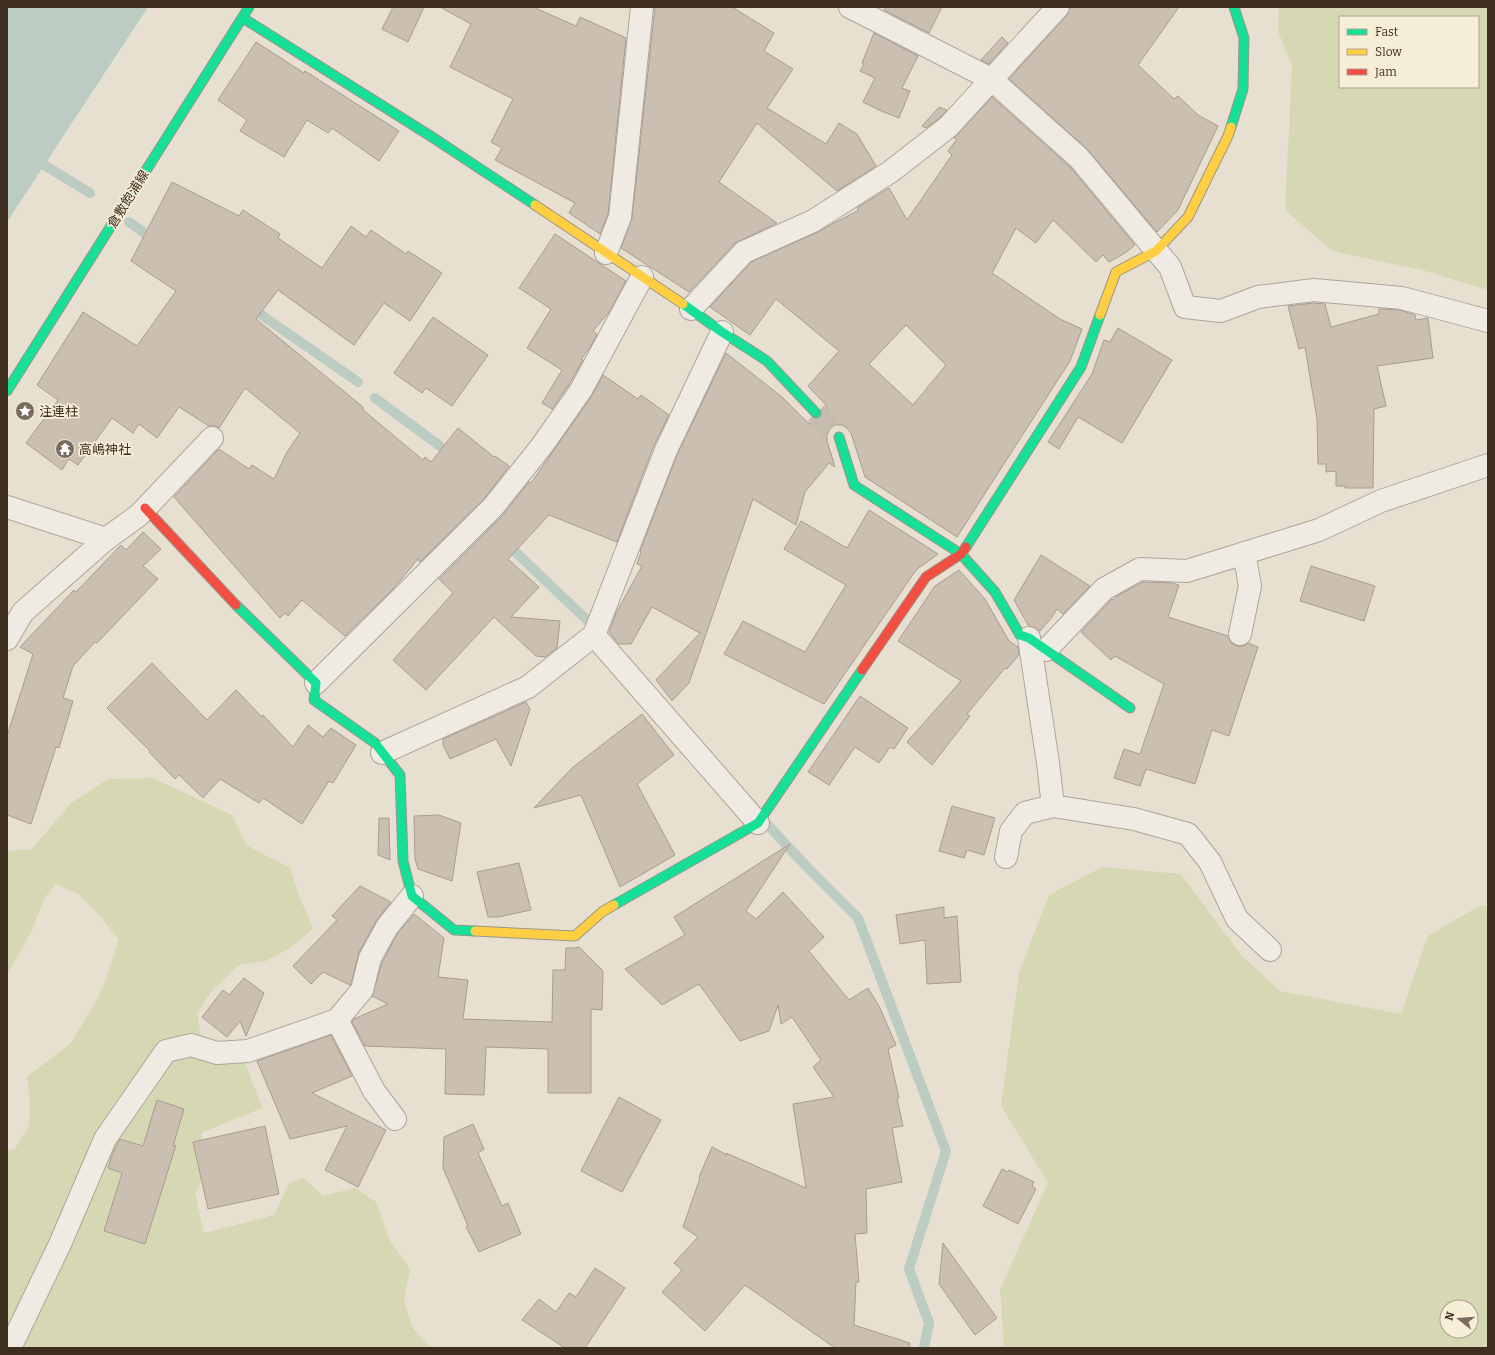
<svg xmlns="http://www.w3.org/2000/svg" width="1495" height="1355" viewBox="0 0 1495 1355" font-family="Bitter,'Noto Sans JP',serif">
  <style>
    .green { fill: #d6d7b3; fill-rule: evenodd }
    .water { fill: #bcccc2 }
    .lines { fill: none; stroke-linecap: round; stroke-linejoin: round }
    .stream { stroke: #bcccc2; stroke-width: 10 }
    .building { fill: #cbbfb2; stroke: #a89c90; fill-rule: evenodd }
    .secondary-tunnel { stroke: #c5bcae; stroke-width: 22; stroke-dasharray: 22 11; stroke-linecap: butt }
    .street-casing { stroke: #ada599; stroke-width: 24 }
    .fast-casing { stroke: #9c958a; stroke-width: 11 }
    .slow-casing { stroke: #9c958a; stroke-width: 11 }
    .jam-casing { stroke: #9c958a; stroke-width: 11 }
    .street { stroke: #efebe3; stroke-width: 22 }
    .fast { stroke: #16e098; stroke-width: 9 }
    .slow { stroke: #ffcf43; stroke-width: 9 }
    .jam { stroke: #f24e42; stroke-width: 9 }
    .labels { text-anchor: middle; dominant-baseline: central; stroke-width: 3.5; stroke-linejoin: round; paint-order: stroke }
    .street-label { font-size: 13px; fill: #3d2e20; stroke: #f7eed8 }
    .poi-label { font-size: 13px; fill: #3d2e20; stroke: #f7eed8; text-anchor: start }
  </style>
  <rect width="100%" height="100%" fill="#e7e0d1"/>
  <!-- green -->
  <g class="green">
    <path d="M1279 7H1488V290L1422 270 1332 251 1285 210 1292 66 1278 31ZM1340 17H1478V87H1340Z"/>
    <path d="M153 778 232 815 246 845 290 868 300 898 313 929 290 948 266 961 239 965 211 992 197 1013 202 1041 245 1062 262 1108 201 1133 207 1172 195 1193 204 1233 274 1215 289 1183 304 1178 323 1196 355 1188 376 1202 390 1241 410 1269 404 1302 412 1327 431 1348H7V1150H14L29 1127 30 1100 27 1077 71 1043 91 1010 103 987 119 940 101 917 78 894 56 884 45 897 31 932 7 975V851L32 849 71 803 108 779Z"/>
    <path d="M1102 867 1181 874 1241 955 1280 991 1401 1014 1428 936 1481 905 1488 907V1348H1006L1004 1347 1000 1289 1048 1183 1001 1106 1019 973 1049 895ZM1447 1307H1471V1331H1447Z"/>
  </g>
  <!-- water -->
  <path class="water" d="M7 7H148L7 222Z"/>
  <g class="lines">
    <!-- stream -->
    <g class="stream">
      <path d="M44 165 90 193"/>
      <path d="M129 222 156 241"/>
      <path d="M250 307 358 382"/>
      <path d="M375 398 440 446"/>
      <path d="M486 524 589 622"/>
      <path d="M763 820 807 867 858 918 946 1151 909 1269 929 1323 924 1348"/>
    </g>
  </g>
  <!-- building -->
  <g class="building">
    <path d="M393 7H424L408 42 382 29Z"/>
    <path d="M440 7H533L576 26 580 17 626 38 608 214 600 234 569 213 575 203 495 160 502 148 491 142 513 99 450 67 471 24Z"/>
    <path d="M655 7H732L774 33 764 51 793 69 767 108 826 144 839 123 857 134 876 166 837 191 757 123 719 182 777 223 735 243 689 292 621 248 632 218Z"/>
    <path d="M885 7H942L929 33 884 10Z"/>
    <path d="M1070 7H1179L1138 65 1174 99 1178 96 1198 115 1218 126 1178 210 1157 232 1087 149 1009 79 1067 15Z"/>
    <path d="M874 33 918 56 902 88 910 91 899 118 879 110 863 102 875 78 860 71 864 64 862 63Z"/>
    <path d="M1002 37 1008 43 989 64 981 60Z"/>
    <path d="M256 42 304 73 305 71 399 131 379 161 332 128 328 133 307 120 284 157 240 131 247 120 218 100Z"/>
    <path d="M992 97 1070 167 1135 245 1125 253 1109 262 1103 255 1096 262 1053 220 1036 243 1016 228 992 273 1060 319 1082 329 1070 361 957 537 865 477 851 433 847 428 842 425H835L830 429 827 435V441L835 467 829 463 805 492 796 525 753 499 689 683 672 701 656 680 700 633 652 607 631 644H619L609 632 616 613 642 566 637 564 641 552 640 551 677 455 726 353 782 397 807 422 813 425H818L825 422 828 416V410L825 404 808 386 839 351 776 299 750 335 710 307 751 262 818 232 834 223 859 210 857 208 889 188 907 220 952 155 948 151 957 139 954 138ZM906 325 946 365 913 405 869 364Z"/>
    <path d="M939 107 947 110 940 118 926 128 922 126Z"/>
    <path d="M172 182 239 216 243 210 280 234 278 238 322 268 351 226 366 237 371 230 406 254 408 251 442 273 410 321 384 303 354 345 278 290 256 319 363 407V410L423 460 425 457 431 462 458 428 494 457 495 456 509 466 484 499 420 562 418 559 393 589 345 636 302 600 288 616 285 613 280 618 174 497 219 449 249 469 252 465 274 479 287 452 300 433 245 388 219 428 215 426H209L179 407 157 438 139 424 133 433 112 418 78 465 69 459 62 470 26 443 58 400 37 385 83 312 137 346 176 291 131 261Z"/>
    <path d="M555 234 626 281 610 311 593 331 597 334 589 349 581 359 583 360 570 383 552 409 542 403 562 370 527 348 551 309 519 288Z"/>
    <path d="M1314 303 1325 304 1331 327 1379 314V309H1382L1400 310 1415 315 1416 320 1428 318 1433 358 1377 366 1386 406 1374 409 1373 488H1345V486H1336V471L1326 472V464H1318L1317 419 1305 347 1299 349 1288 306Z"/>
    <path d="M433 317 488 355 452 406 426 388 422 393 394 373Z"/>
    <path d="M1118 328 1172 360 1122 443 1078 417 1059 449 1048 442 1092 374 1104 340 1110 342Z"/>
    <path d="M603 375 638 399 641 395 669 415 654 445 617 542 549 515 508 559 539 587 511 617 560 621 557 648 545 657 536 656 494 617 426 690 393 660 453 593 439 579 502 516 529 482 531 483 591 397Z"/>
    <path d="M869 510 938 554 916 570 824 704 724 654 743 621 805 652 846 585 784 549 801 521 847 548Z"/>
    <path d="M143 532 161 549 143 566 158 579 97 643 95 642 73 666 63 698 73 701 59 748 56 747 31 824 7 815V736L33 654 20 647 74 590 76 592 121 545 126 550Z"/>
    <path d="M1041 555 1090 586 1063 614 1057 609 1052 617 1040 631 1028 625 1014 600Z"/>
    <path d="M1311 566 1375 586 1364 621 1300 601Z"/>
    <path d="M959 570 985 599 1009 641 1018 647 1019 655 1007 669 1005 668 967 714 970 716 932 765 907 742 961 681 898 641 935 586Z"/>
    <path d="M1143 582 1172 583 1179 585 1168 617 1228 636 1231 643 1237 646H1244L1248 643 1258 647 1229 736 1212 730 1195 784 1146 769 1140 786 1114 778 1124 749 1140 754 1164 684 1115 656 1111 660 1081 632 1112 599 1113 600 1117 596Z"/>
    <path d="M152 663 207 720 236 690 262 717 263 715 293 747 308 725 323 737 331 728 356 745 333 783 329 781 302 824 263 798 259 803 220 779 203 798 179 775 175 779 149 752 150 751 107 708Z"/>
    <path d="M860 696 908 728 894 749 890 747 879 763 855 747 829 785 808 772Z"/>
    <path d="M526 702 530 709 511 766 496 739 450 759 443 745V739Z"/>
    <path d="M642 714 674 755 637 784 675 855 620 887 581 795 534 808 572 768Z"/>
    <path d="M952 806 995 818 984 855 967 850 964 858 939 851Z"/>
    <path d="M439 815 461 823 452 881 418 869 415 859 414 816Z"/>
    <path d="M379 818H389L390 860 378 855Z"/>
    <path d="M790 844 746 911 756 919 783 892 824 937 809 951 849 1000 868 988 880 1008 896 1045 888 1049 899 1098 897 1099 903 1126 892 1128 902 1182 866 1189 867 1233 855 1234 859 1282H856L854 1325 910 1343 909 1348H835L745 1285 705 1331 662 1292 682 1270 674 1263 698 1237 683 1227 700 1178 699 1177 712 1147 727 1155 726 1153 806 1188 793 1104 834 1097 813 1067 821 1060 792 1017 781 1024 778 1005 769 1031 740 1041 699 984 662 1005 625 969 685 935 674 917Z"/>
    <path d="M519 863 531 910 498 917H488L477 872Z"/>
    <path d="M360 886 391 902 376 921 359 952 351 984 350 985 323 972 311 984 293 966 337 920 332 916Z"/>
    <path d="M944 907V918L957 916 961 982 927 984 925 940 900 944 896 915Z"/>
    <path d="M414 914 444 938 438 977 468 980 463 1019 552 1022 553 970H565L566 948H574L579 947 603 971 602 1010 591 1009V1093H548V1049L486 1047 484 1095 445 1094 446 1049 365 1046 352 1022 354 1019 388 1004 372 996 382 963 397 934Z"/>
    <path d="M244 978 264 993 246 1036 240 1021 227 1037 202 1017 223 990 229 995Z"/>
    <path d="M331 1035 352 1076 312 1093 386 1130 358 1187 325 1170 347 1126 290 1139 257 1061Z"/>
    <path d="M619 1097 661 1120 622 1192 581 1171Z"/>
    <path d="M157 1100 184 1109 173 1146 176 1145 145 1244 104 1231 122 1173 108 1168 113 1153 120 1139 143 1146Z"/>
    <path d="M473 1124 484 1149 478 1153 502 1206 508 1203 521 1234 479 1252 466 1227 468 1226 443 1168 444 1137Z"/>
    <path d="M265 1126 279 1194 208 1209 193 1142Z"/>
    <path d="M1002 1169 1008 1172 1009 1170 1034 1182 1032 1186 1036 1189 1018 1224 983 1206Z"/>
    <path d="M943 1243 997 1318 975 1335 939 1284Z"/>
    <path d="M595 1268 625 1288 585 1348H565L522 1320 539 1299 556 1312 569 1293 576 1297Z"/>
  </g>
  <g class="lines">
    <!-- secondary-tunnel -->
    <path class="secondary-tunnel" d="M816 413 839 437"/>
    <defs>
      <g id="street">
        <path d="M850 7 991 79 1079 158 1170 267 1185 307 1221 311 1258 297 1314 290 1402 298 1488 321"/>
        <path d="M606 253 620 217 642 7"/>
        <path d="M691 309 744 252 813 221 890 172 948 127 1058 7"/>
        <path d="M7 507 106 539"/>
        <path d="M1240 634 1250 586 1244 553"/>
        <path d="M594 635 758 823"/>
        <path d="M1029 638 1048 763 1053 806 1134 819 1188 834 1210 862 1237 919 1270 950"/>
        <path d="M7 639 23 612 106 539 139 515 212 438"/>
        <path d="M1046 650 1104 589 1140 569 1187 571 1319 530 1381 501 1488 465"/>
        <path d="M316 683 493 507 541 447 581 390 642 277"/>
        <path d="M382 753 528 687 594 635 666 450 722 332"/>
        <path d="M1006 857 1011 831 1025 813 1053 806"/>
        <path d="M395 1119 374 1091 337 1020 362 990 370 958 387 927 412 896"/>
        <path d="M10 1348 60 1244 105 1139 166 1051 191 1045 217 1053 248 1051 337 1020"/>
      </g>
      <g id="fast">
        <path d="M243 18 432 137 535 205"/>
        <path d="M1231 127 1243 89 1244 38 1234 7"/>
        <path d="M683 304 722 332 767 361 816 413"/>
        <path d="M7 391 249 7"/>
        <path d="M839 437 854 485 961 554 995 592 1020 635 1029 638 1130 708"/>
        <path d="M966 547 1081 367 1100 315"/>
        <path d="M236 605 316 683 314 700 375 743 400 775 403 861 412 896 454 930 475 931"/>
        <path d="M614 905 758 823 862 670"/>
      </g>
      <g id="slow">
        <path d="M535 205 683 304"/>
        <path d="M1100 315 1116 272 1156 251 1188 217 1228 136 1231 127"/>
        <path d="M475 931 575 936 602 912 614 905"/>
      </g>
      <g id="jam">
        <path d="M145 508 236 605"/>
        <path d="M862 670 926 577 961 554 966 547"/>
      </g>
    </defs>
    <!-- street casing -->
    <use href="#street" class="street-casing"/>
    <!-- fast casing -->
    <use href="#fast" class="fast-casing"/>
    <!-- slow casing -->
    <use href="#slow" class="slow-casing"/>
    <!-- jam casing -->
    <use href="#jam" class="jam-casing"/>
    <!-- street -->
    <use href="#street" class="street"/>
    <!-- fast -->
    <use href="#fast" class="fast"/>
    <!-- slow -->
    <use href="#slow" class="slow"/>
    <!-- jam -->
    <use href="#jam" class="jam"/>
  </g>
  <!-- icons -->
  <defs>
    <symbol id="sight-disc" viewBox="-11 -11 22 22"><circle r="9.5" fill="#786c5e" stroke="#f7eed8"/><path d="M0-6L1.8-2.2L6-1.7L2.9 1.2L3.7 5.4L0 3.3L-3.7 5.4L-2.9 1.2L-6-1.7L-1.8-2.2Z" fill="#fff"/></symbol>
    <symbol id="temple-disc" viewBox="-11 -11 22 22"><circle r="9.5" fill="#786c5e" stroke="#f7eed8"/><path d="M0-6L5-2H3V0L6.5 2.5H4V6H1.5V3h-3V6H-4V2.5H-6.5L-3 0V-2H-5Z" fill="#fff"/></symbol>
  </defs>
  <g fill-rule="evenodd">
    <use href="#sight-disc" x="14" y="400" width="22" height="22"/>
    <use href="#temple-disc" x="54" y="438" width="22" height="22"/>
  </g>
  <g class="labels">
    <!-- street labels -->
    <g class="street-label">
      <text transform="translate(128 199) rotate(-58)">倉敷飽浦線</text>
    </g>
    <!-- poi labels -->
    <g class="poi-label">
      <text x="39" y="411">注連柱</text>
      <text x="79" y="449">高嶋神社</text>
    </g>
  </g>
  <!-- border -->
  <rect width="1495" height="1355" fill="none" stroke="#3d2e20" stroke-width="16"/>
  <!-- legend -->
  <rect x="1339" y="16" width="140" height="72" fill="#f7eed8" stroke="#ada18e"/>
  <rect x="1347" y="29" width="20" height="6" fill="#16e098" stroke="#ada18e"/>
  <text x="1375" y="36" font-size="12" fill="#3d2e20">Fast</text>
  <rect x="1347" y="49" width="20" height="6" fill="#ffcf43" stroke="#ada18e"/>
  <text x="1375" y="56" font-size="12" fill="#3d2e20">Slow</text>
  <rect x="1347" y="69" width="20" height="6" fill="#f24e42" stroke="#ada18e"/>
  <text x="1375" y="76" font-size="12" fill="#3d2e20">Jam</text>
  <!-- north arrow -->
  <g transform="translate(1459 1319) rotate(287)"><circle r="19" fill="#f7eed8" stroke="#ada18e"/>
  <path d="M0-3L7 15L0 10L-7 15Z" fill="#786c5e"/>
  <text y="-6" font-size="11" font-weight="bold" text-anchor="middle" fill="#3d2e20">N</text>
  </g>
</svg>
